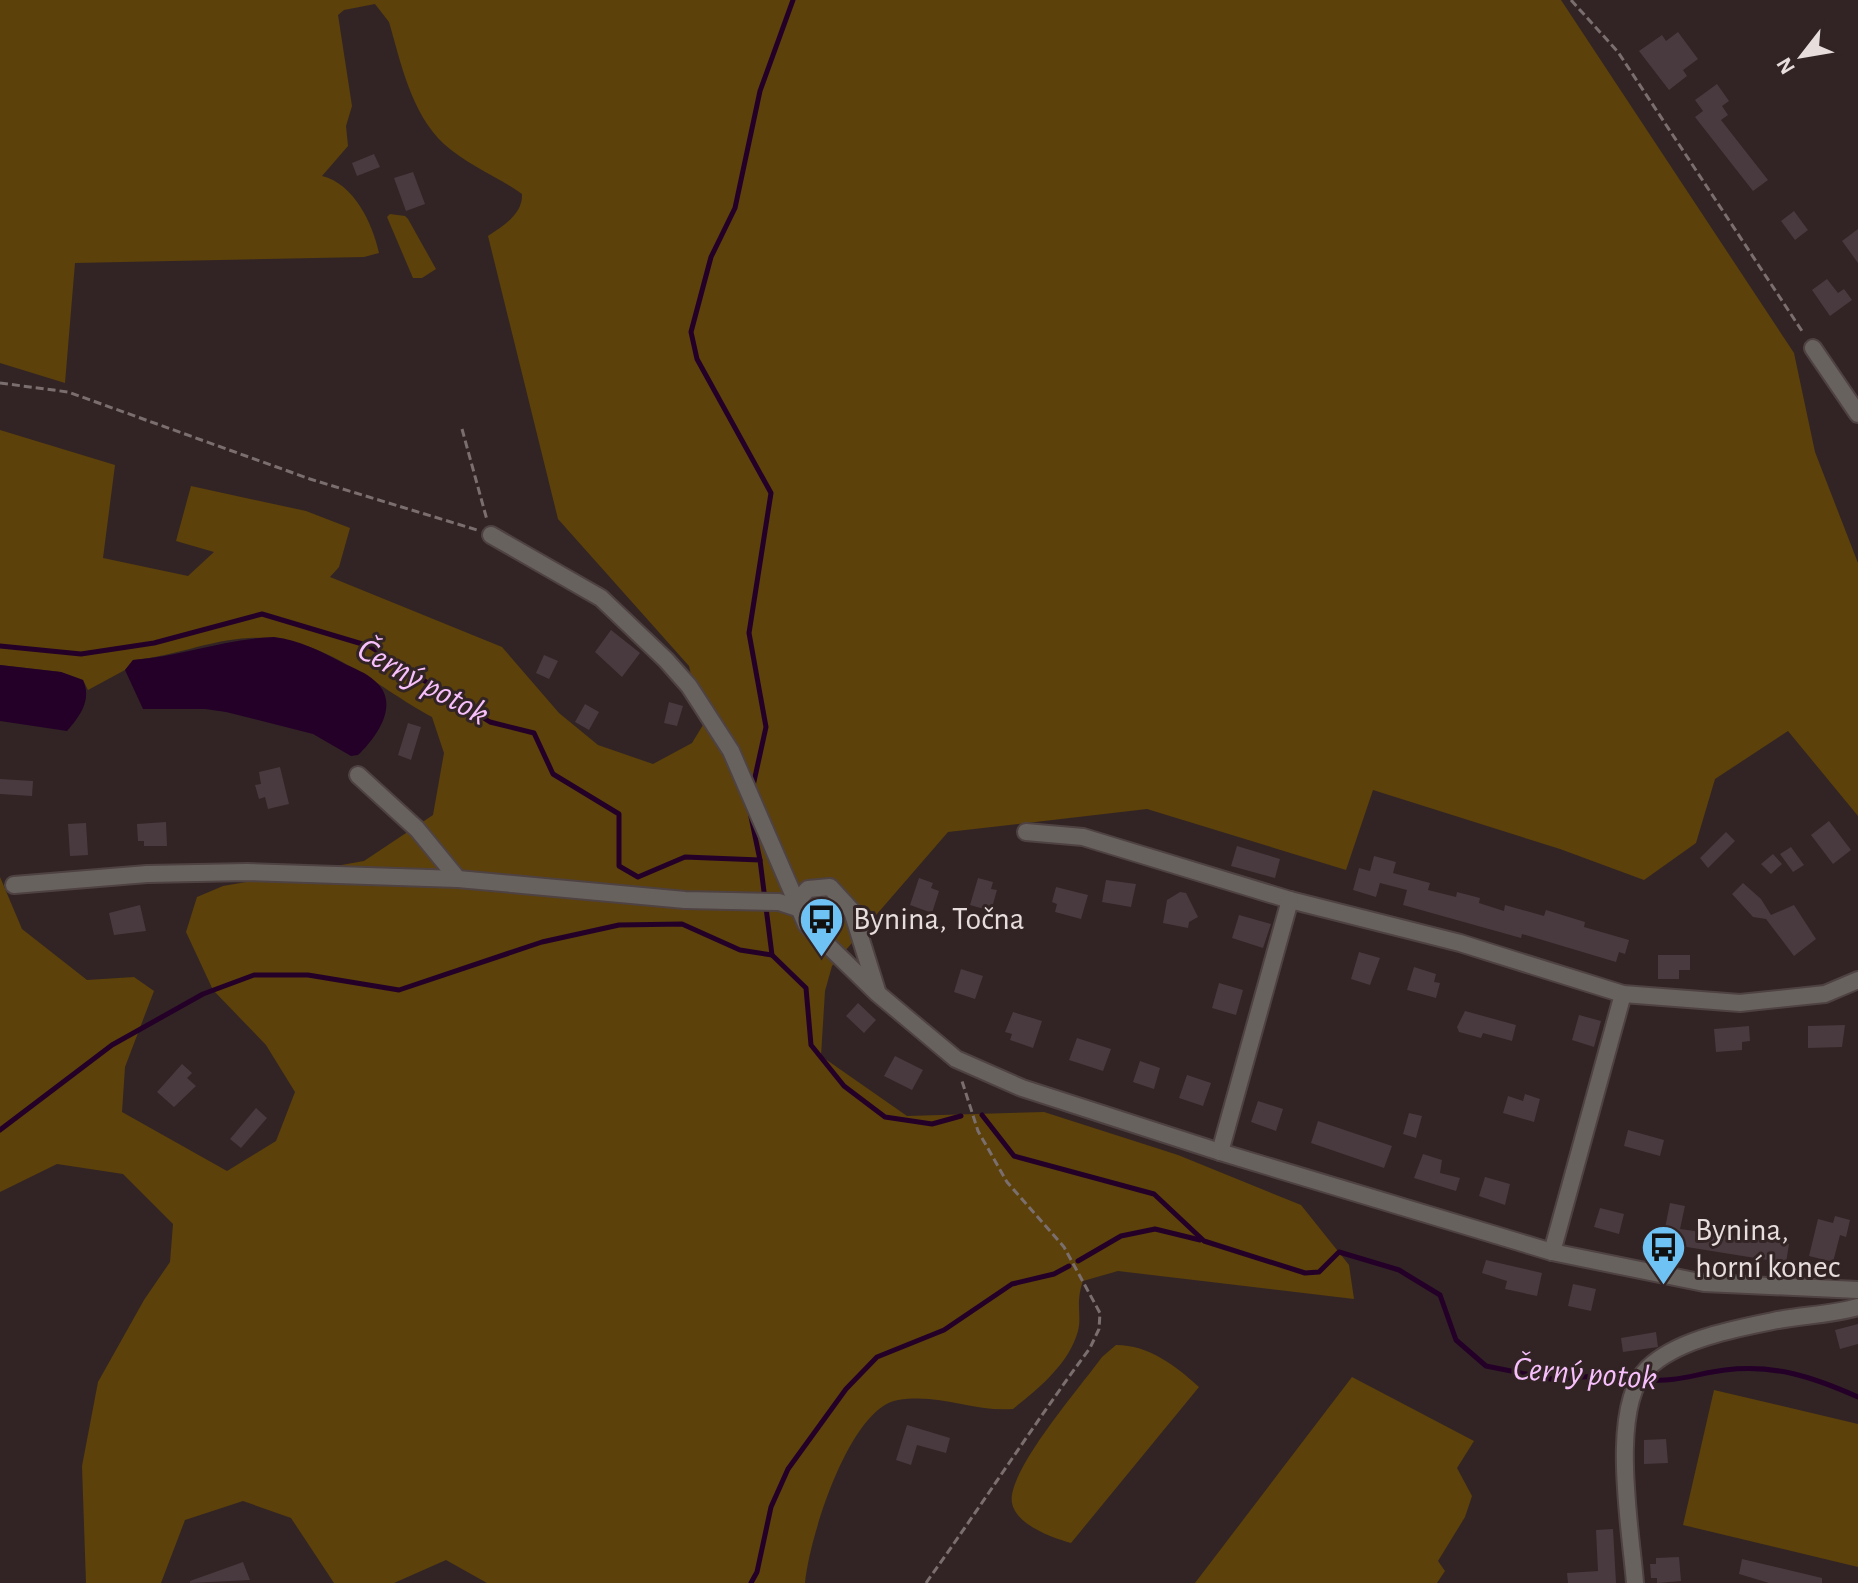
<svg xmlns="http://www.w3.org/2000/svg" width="1858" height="1583" viewBox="0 0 1858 1583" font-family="'Alegreya Sans',sans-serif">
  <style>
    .green { fill: #5c410a }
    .water { fill: #240029 }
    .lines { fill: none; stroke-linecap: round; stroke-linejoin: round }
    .stream { stroke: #240029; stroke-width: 5 }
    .building { fill: #483a3f }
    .minor-casing { stroke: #4f4242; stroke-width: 20 }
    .path { stroke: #7b6e6e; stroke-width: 3; stroke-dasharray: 8 4; stroke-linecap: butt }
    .minor { stroke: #68625e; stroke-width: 16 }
    .labels { text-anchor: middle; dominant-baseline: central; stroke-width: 6; stroke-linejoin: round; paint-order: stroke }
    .poi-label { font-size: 32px; fill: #e7dddd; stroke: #322424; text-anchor: start }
    .water-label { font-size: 34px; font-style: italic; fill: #f7bffc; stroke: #322424 }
  </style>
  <rect width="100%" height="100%" fill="#322424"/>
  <!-- green -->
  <g class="green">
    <path d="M0 0H1561L1794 353 1815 452 1858 563V816L1788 731 1715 779 1696 843 1644 880 1560 849 1373 790 1346 870 1147 809 948 832 832 966 825 991 821 1056 907 1116 1044 1112 1178 1155 1301 1205 1349 1265 1354 1299 1118 1271 1083 1281C1075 1304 1082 1315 1078 1331 1069 1364 1038 1389 1013 1409 973 1412 941 1393 898 1400 849 1408 809 1539 805 1583H487L446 1560 394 1583H334L291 1518 243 1501 185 1520 161 1583H86L82 1466 98 1382 144 1300 170 1262 173 1224 123 1174 57 1164 0 1192V877L22 929 87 980 134 977 154 991 125 1067 122 1112 227 1171 276 1141 295 1092 266 1045 213 990 186 932 197 897 223 886 364 861 433 815 444 753 432 717C371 684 323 634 249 638 209 640 172 657 133 660L125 670 88 690 83 680 61 672 0 665V430L115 465 103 558 188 576 214 552 176 541 191 486 306 511 350 528 339 567 330 577 502 647 559 713 598 745 653 764 692 743 703 725 689 666 558 519 488 236C503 226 523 214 522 194 497 176 467 165 444 144 411 113 401 63 389 22L375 4 344 10 338 15 352 106 346 126 348 146 322 176C354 184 372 222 379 253L364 257 75 263 65 383 0 363Z"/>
    <path d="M390 214 405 216 408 219 436 269 422 278H413L387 217Z"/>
    <path d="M1116 1345C1149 1345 1176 1366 1199 1387L1071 1543C1053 1538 1016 1525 1012 1503 1006 1472 1082 1385 1102 1357Z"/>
    <path d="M1352 1377 1474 1441 1457 1468 1472 1496 1465 1517 1438 1561 1445 1571 1437 1583H1195Z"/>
    <path d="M1714 1390 1858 1424V1567L1683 1525Z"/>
  </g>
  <!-- water -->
  <g class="water">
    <path d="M274 637C300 640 320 651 343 663 353 668 367 673 375 681 401 703 377 737 358 755L351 756 313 734 226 712 205 709H143L125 670 133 660C181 656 225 639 274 637Z"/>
    <path d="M0 665 61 672 83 680C92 700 80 716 67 731L0 721Z"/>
  </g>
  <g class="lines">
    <!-- stream -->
    <g class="stream">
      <path d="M0 646 81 654 154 643 262 614 369 646 490 722 534 733 553 774 619 814V866L638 877 685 857 760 860 772 955 806 988 811 1045 844 1086 885 1117 932 1124 961 1116"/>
      <path d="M753 786 766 727 749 633 771 493 697 359 691 332 711 257 735 208 760 91 793 0"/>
      <path d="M750 812 760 860"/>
      <path d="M982 1115 1014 1156 1154 1194 1204 1241 1305 1273 1319 1272 1339 1252 1399 1270 1440 1295 1456 1340 1486 1366 1551 1379 1614 1375 1635 1378"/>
      <path d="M0 1130 112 1045 203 994 254 975H308L399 990 542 942 619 925 682 924 740 950 772 955"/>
      <path d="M1078 1261 1121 1236 1155 1229 1200 1240"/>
      <path d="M1645 1379C1672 1384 1698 1373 1725 1370 1775 1364 1813 1377 1858 1397"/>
      <path d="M751 1583 757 1572 771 1507 788 1469 846 1389 877 1357 944 1330 1012 1284 1054 1274 1069 1266"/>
    </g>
  </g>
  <!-- building -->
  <g class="building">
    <path d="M1678 32 1698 59 1683 70 1687 76 1669 90 1639 51 1662 35 1666 41Z"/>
    <path d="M1717 84 1729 101 1722 106 1728 115 1721 120 1768 180 1753 191 1695 117 1703 111 1695 100Z"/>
    <path d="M374 154 380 167 357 176 352 163Z"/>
    <path d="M413 172 425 204 406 211 394 178Z"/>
    <path d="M1794 211 1808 230 1795 240 1781 221Z"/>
    <path d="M1858 229V263L1842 241Z"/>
    <path d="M1827 279 1838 293 1844 289 1852 300 1830 316 1812 290Z"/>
    <path d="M611 630 640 653 622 677 595 652Z"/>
    <path d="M544 655 558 661 549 679 536 673Z"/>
    <path d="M669 702 683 706 677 726 664 723Z"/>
    <path d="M585 704 599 712 589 730 575 722Z"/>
    <path d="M408 723 421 727 411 760 398 755Z"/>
    <path d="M280 767 289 804 268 809 265 797 259 799 255 785 261 784 259 772Z"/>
    <path d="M0 779 33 781 32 796 0 794Z"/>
    <path d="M1829 821 1851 850 1833 864 1811 835Z"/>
    <path d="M166 822 167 846H144V841H138L137 824Z"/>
    <path d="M86 823 88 855 70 856 68 824Z"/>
    <path d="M1726 832 1735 841 1708 868 1700 858Z"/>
    <path d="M1237 846 1280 859 1275 878 1231 866Z"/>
    <path d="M1791 847 1804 865 1793 872 1780 854Z"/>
    <path d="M1773 854 1782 864 1771 874 1761 864Z"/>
    <path d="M1374 856 1396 862 1393 873 1430 883 1428 890 1456 897 1457 892 1480 898 1479 903 1504 911 1505 905 1544 916 1546 910 1585 922 1584 927 1629 940 1625 954 1619 952 1616 962 1522 934 1521 938 1403 905 1407 890 1380 883 1376 897 1353 890 1359 868 1370 871Z"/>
    <path d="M919 878 933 883 931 888 939 891 932 913 910 905Z"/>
    <path d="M978 878 993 882 991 889 997 890 991 911 970 905Z"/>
    <path d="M1106 880 1136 884 1131 907 1102 902Z"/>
    <path d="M1743 883 1761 899 1771 915 1794 905 1816 939 1794 956 1766 919 1753 917 1732 894Z"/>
    <path d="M1056 887 1088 895 1081 919 1055 912 1057 904 1052 902Z"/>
    <path d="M1180 892 1186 893 1198 917 1189 922 1188 928 1163 923 1167 900Z"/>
    <path d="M140 905 146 931 114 935 109 913Z"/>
    <path d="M1239 915 1271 924 1263 948 1232 938Z"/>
    <path d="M1359 952 1380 958 1370 985 1351 979Z"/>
    <path d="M1658 955H1690V970H1679V979H1658Z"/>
    <path d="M1414 967 1436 974 1434 982 1440 983 1436 998 1407 990Z"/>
    <path d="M961 969 983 976 975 999 954 992Z"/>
    <path d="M1219 983 1243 990 1236 1015 1212 1008Z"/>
    <path d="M858 1003 876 1020 864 1033 846 1016Z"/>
    <path d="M1465 1011 1516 1025 1512 1041 1483 1033 1481 1038 1459 1032 1457 1027Z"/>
    <path d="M1013 1012 1042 1021 1033 1048 1010 1040 1012 1034 1005 1032Z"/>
    <path d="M1579 1015 1601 1021 1594 1047 1572 1040Z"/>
    <path d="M1845 1025 1842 1047 1808 1048V1026Z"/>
    <path d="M1749 1026 1750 1041 1742 1042V1050L1716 1052 1714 1029Z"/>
    <path d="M1077 1038 1111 1049 1103 1071 1069 1060Z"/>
    <path d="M895 1056 923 1070 912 1090 884 1076Z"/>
    <path d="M1140 1061 1160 1068 1154 1089 1133 1082Z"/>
    <path d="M182 1064 192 1073 187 1078 196 1086 174 1107 157 1092Z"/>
    <path d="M1187 1075 1211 1083 1203 1106 1179 1098Z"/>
    <path d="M1525 1094 1540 1099 1534 1122 1503 1113 1508 1096 1523 1101Z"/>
    <path d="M1258 1101 1283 1109 1276 1131 1251 1122Z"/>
    <path d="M256 1108 267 1118 241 1148 230 1139Z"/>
    <path d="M1409 1113 1422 1116 1416 1138 1403 1134Z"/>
    <path d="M1318 1121 1392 1146 1384 1168 1311 1143Z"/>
    <path d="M1628 1130 1664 1140 1660 1156 1624 1146Z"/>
    <path d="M1423 1154 1442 1160 1440 1173 1460 1178 1456 1191 1414 1178Z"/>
    <path d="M1485 1177 1510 1184 1505 1205 1479 1196Z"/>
    <path d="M1670 1203 1685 1206 1680 1229 1789 1244 1786 1263 1662 1243Z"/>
    <path d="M1600 1208 1624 1214 1619 1234 1594 1227Z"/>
    <path d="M1835 1216 1850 1220 1846 1237 1840 1235 1833 1262 1809 1256 1818 1219 1833 1223Z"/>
    <path d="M1486 1260 1542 1273 1537 1296 1505 1289 1507 1281 1482 1273Z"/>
    <path d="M1573 1284 1596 1289 1591 1311 1568 1306Z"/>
    <path d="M1858 1324V1344L1840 1349 1835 1330Z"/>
    <path d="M1656 1332 1658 1347 1623 1352 1621 1338Z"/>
    <path d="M907 1425 950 1438 946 1453 917 1445 911 1465 896 1460Z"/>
    <path d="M1666 1439 1668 1463 1644 1464V1440Z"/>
    <path d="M1613 1529 1616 1583H1568L1567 1573 1598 1571 1596 1530Z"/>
    <path d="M1679 1557 1681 1581 1657 1583V1578H1651L1650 1564H1656V1558Z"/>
    <path d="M1742 1559 1822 1578V1583H1769L1739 1574Z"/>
    <path d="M243 1562 250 1580 190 1583V1581Z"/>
  </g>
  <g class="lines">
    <defs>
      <g id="minor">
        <path d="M1813 348 1858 414"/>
        <path d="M491 535 601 598 666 660 689 686 731 751 806 924 877 993 956 1059 1022 1088 1220 1152 1552 1252 1704 1283 1858 1290"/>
        <path d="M358 775 417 829 458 879"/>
        <path d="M1026 832 1083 837 1290 900 1460 943 1623 994 1740 1003 1825 994 1858 980"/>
        <path d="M14 885 147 874 247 872 458 879 685 900 779 902 800 909"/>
        <path d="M797 901 808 889 830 887 852 911 877 991"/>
        <path d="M1220 1152 1290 900"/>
        <path d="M1552 1252 1623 994"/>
        <path d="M1635 1583C1631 1531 1608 1406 1648 1368 1678 1339 1735 1329 1773 1321 1801 1315 1831 1315 1858 1307"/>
      </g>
    </defs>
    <!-- minor casing -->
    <use href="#minor" class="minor-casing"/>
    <!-- path -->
    <g class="path">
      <path d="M1571 0 1618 52 1804 334"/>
      <path d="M0 383 68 392 310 479 477 530"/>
      <path d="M462 429 487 520"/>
      <path d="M926 1583C982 1505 1033 1425 1090 1348L1099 1329 1100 1313 1064 1247 1007 1182 978 1131 961 1078"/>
    </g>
    <!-- minor -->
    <use href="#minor" class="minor"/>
  </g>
  <!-- icons -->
  <defs>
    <symbol id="bus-pin" viewBox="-11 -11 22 30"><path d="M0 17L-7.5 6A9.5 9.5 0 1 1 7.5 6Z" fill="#6fc2f4" stroke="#322424"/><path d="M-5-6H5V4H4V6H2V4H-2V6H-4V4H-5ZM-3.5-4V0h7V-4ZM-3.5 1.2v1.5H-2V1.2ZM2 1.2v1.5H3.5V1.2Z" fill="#111"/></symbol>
  </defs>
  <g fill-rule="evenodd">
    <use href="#bus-pin" x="796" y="894" width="51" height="69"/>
    <use href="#bus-pin" x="1638" y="1222" width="51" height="69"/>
  </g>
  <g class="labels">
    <!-- poi labels -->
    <g class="poi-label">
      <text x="853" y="919">Bynina, Točna</text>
      <text x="1695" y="1230">Bynina,<tspan x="1695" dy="37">horní konec</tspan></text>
    </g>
    <!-- water labels -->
    <g class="water-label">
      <text transform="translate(423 682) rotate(29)">Černý potok</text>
      <text transform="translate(1585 1374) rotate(4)">Černý potok</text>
    </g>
  </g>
  <!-- north arrow -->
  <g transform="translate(1802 56) rotate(239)" stroke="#322424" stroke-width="6" paint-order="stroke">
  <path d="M0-6L14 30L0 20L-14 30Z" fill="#e7dddd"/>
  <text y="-12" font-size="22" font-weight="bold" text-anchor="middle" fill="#e7dddd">N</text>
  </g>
</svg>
